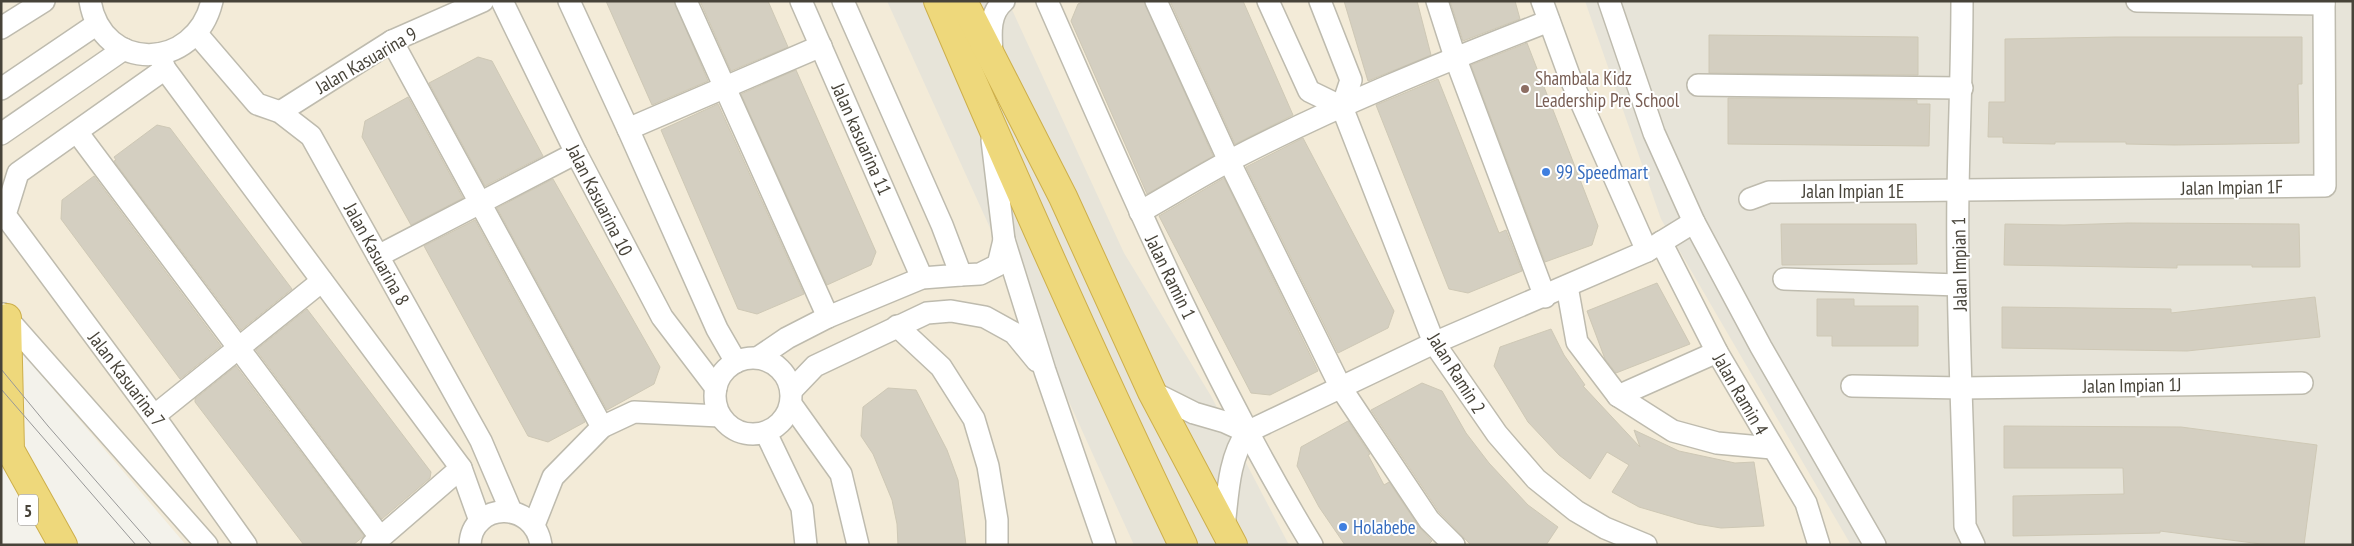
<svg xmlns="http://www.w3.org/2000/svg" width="2354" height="546" viewBox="0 0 2354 546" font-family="'PT Sans Narrow',sans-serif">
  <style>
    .residential { fill: #e7e4d9 }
    .commercial { fill: #f3ebd8 }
    .building { fill: #d4cfc1; stroke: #cec8b5 }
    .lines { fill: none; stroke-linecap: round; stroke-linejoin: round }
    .minor-casing { stroke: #bebbae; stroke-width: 24 }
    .highway-casing { stroke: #cdaf4b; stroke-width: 30 }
    .minor { stroke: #fff; stroke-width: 21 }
    .highway { stroke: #eed87b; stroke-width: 28 }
    .tram { stroke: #989898; stroke-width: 1 }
    .education-dot { fill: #8d6e63; stroke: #fff; stroke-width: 2 }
    .shop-dot { fill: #3f7fe0; stroke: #fff; stroke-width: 2 }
    .labels { text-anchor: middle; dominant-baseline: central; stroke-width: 4; stroke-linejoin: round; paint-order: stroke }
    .shield { fill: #fff; stroke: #7e7b74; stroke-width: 1 }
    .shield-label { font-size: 18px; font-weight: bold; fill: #474339 }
    .street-label { font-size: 19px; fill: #474339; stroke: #fff }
    .education-label { font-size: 19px; fill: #785e54; stroke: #fff; text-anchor: start }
    .shop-label { font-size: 19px; fill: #366cbe; stroke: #fff; text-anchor: start }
  </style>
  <rect width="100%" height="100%" fill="#f3f2eb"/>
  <!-- residential -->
  <path class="residential" d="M1 1H2353V545H186Z"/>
  <!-- commercial -->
  <g class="commercial">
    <path d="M1 1H887L1134 545H186L1 328Z"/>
    <path d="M1008 1H1585L1661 219 1851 545H1289L1211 396 1124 253Z"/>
  </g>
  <!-- building -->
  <g class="building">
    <path d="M606 1H674L708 81 652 105Z"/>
    <path d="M700 1H768L788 47 731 71Z"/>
    <path d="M1084 1H1144L1213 156 1147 194 1071 21 1078 4Z"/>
    <path d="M1170 1H1243L1293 115 1235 144Z"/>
    <path d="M1344 1H1417L1431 55 1368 81Z"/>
    <path d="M1450 1H1515L1520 19 1463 41Z"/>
    <path d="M1709 35 1918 37V75L1709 73Z"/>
    <path d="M2115 37H2302V84H2298L2299 143 2175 145 2126 144V142H2055V144L2003 143V137H1988L1989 102H2005V39Z"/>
    <path d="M1527 43 1598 226 1592 245 1545 262 1471 65Z"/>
    <path d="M478 57 492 61 543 156 485 186 429 83Z"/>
    <path d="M796 70 876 252 871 265 827 285 741 94Z"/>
    <path d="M1438 79 1499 233 1506 230 1522 271 1468 293 1449 289 1376 105Z"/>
    <path d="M408 97 463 198 411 225 362 137 365 121Z"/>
    <path d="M1728 98 1917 100V104H1930L1929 146 1728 144Z"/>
    <path d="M718 104 804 294 757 314 738 309 661 130Z"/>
    <path d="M157 125 170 128 292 289 241 330 114 161 116 160 114 157Z"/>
    <path d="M1303 138 1394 311 1388 328 1338 353 1246 167Z"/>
    <path d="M94 176 221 346 180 379 61 219 62 200Z"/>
    <path d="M1224 178 1318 371 1270 395 1251 393 1159 216Z"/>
    <path d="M553 179 660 367 654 384 607 410 497 208Z"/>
    <path d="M475 220 585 422 548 442 528 436 424 246Z"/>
    <path d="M2128 223 2299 224 2300 267H2252V265H2177V268L2004 265 2005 224 2064 225Z"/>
    <path d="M1781 224H1916L1917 264 1782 265Z"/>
    <path d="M1657 283 1690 344 1616 373 1605 359 1587 311Z"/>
    <path d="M2315 297 2320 337 2187 351 2002 348V307L2171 309V313Z"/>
    <path d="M1817 299H1854V306H1918V346H1832V336H1817Z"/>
    <path d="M307 309 431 472 430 478 382 519 256 350Z"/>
    <path d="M1551 329 1564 355 1585 385 1583 386 1640 447 1634 430 1679 451 1735 463 1754 462 1764 526 1721 528 1697 524 1639 507 1612 492 1629 465 1607 452 1590 479 1559 455 1528 422 1494 366 1500 347Z"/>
    <path d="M236 366 364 536 353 545H304L195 402V399Z"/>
    <path d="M1422 383 1442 391 1466 433 1489 463 1528 505 1558 527 1546 545H1471L1439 512 1371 410Z"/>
    <path d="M888 388 916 390 947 450 958 480 966 545H898L897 524 892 500 873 454 861 436 863 407Z"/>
    <path d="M1348 421 1370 454 1368 455 1384 485 1389 482 1419 527 1432 541 1428 545H1345L1319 507 1297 466 1301 447Z"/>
    <path d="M2004 426 2181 427 2317 445 2304 545H2269L2160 531V533L2013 536V496L2124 494 2123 468H2004Z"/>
  </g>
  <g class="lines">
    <defs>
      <g id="minor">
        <path d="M90 1C102 73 195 72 212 1"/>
        <path d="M502 1 576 153 662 317 716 388"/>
        <path d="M569 1 628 129 717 329 736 362"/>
        <path d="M686 1 828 317"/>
        <path d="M801 1 922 278"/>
        <path d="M1047 1C1128 185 1207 372 1312 545"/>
        <path d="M1156 1 1229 161 1341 388 1429 520 1454 545"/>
        <path d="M1268 1 1309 91 1342 107"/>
        <path d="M1320 1 1351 80 1342 107 1434 343 1497 434 1536 479 1576 511 1605 528 1646 545"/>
        <path d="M1437 1 1455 57 1545 297"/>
        <path d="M1542 1 1569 75 1647 251"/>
        <path d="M1609 1 1654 133 1694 222 1761 347 1875 545"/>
        <path d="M1962 1C1962 65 1959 128 1958 191 1956 303 1963 414 1965 526L1974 545"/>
        <path d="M2137 1 2324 4V1"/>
        <path d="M1 28 44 1"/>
        <path d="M197 34 257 104 280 112 311 136 481 441 511 511"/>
        <path d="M392 41 602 427"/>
        <path d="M159 54 165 69 461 468 480 521"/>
        <path d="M992 54C991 36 988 14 1004 1"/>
        <path d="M165 69 18 173 5 215 154 416 246 545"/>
        <path d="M1698 85 1962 88"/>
        <path d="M1 89 97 24"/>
        <path d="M280 112 392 41 483 1"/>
        <path d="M628 129 821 46"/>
        <path d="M77 132 380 537"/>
        <path d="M1 134 124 49"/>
        <path d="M992 140 1004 240 1045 371 1105 545"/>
        <path d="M1750 199 1769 192 2325 186 2324 4"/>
        <path d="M1140 212C1170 195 1199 177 1229 161 1332 107 1441 63 1549 21"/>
        <path d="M1661 242 1717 352 1806 503 1819 545"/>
        <path d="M378 256 576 153"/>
        <path d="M961 275 980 274 998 265 1004 240"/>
        <path d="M1784 279 1958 285"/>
        <path d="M1567 286 1577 342 1618 396 1673 431 1717 443 1772 448"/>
        <path d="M3 314 207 545"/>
        <path d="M897 326 941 367 974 419 988 466 997 520V545"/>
        <path d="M759 357 787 338 828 317 922 278 961 275 942 225 843 1"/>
        <circle cx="753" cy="396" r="38"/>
        <path d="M1852 386 1962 388 2302 383"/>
        <path d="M792 390 815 366 927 313 951 311 985 317 1014 333 1037 361"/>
        <path d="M1152 392 1194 413 1225 422 1247 432"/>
        <path d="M1618 396 1717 352"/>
        <path d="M791 404 841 474 858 545"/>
        <path d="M154 416 322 281"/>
        <path d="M766 433 802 508 806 545"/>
        <path d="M534 525 553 477 602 427 634 412 720 416"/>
        <path d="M1224 527C1228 494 1228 460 1247 432L1434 343 1647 251 1694 222"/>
        <path d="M372 545 461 468"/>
        <path d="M470 545C471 502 534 499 541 545"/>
      </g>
      <g id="highway">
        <path d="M938 1C1016 184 1097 366 1183 545"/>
        <path d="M963 1 1063 197 1152 392 1233 545"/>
        <path d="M7 318 10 450 63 545"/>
      </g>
    </defs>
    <!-- minor casing -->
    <use href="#minor" class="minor-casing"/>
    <!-- highway casing -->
    <use href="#highway" class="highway-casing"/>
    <!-- minor -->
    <use href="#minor" class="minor"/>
    <!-- highway -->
    <use href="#highway" class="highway"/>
    <!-- tram -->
    <g class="tram">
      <path d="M1 369 48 426 152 545"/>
      <path d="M1 389 136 545"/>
    </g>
  </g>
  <!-- markers -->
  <circle class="education-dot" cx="1525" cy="89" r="5"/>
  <g class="shop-dot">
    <circle cx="1546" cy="172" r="5"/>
    <circle cx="1343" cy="527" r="5"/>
  </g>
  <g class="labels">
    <!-- shield labels -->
    <rect class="shield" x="18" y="494.5" width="20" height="31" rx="4"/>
    <g class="shield-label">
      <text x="28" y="510">5</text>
    </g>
    <!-- street labels -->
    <g class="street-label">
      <text transform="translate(366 60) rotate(-30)">Jalan Kasuarina 9</text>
      <text transform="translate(862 139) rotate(66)">Jalan kasuarina 11</text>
      <text transform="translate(2232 187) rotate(-1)">Jalan Impian 1F</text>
      <text x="1853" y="191">Jalan Impian 1E</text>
      <text transform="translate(600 200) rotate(63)">Jalan Kasuarina 10</text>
      <text transform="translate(377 254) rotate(61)">Jalan Kasuarina 8</text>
      <text transform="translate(1959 264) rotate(-91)">Jalan Impian 1</text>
      <text transform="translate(1171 277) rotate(64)">Jalan Ramin 1</text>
      <text transform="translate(1457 373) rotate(58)">Jalan Ramin 2</text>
      <text transform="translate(127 379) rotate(53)">Jalan Kasuarina 7</text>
      <text transform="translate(2132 385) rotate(-1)">Jalan Impian 1J</text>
      <text transform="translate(1741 394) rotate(60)">Jalan Ramin 4</text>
    </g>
    <!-- education labels -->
    <g class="education-label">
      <text x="1535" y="78">Shambala Kidz<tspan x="1535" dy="22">Leadership Pre School</tspan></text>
    </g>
    <!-- shop labels -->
    <g class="shop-label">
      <text x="1556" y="172">99 Speedmart</text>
      <text x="1353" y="527">Holabebe</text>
    </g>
  </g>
  <!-- border -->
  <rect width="2354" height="546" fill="none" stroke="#474339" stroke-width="5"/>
</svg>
